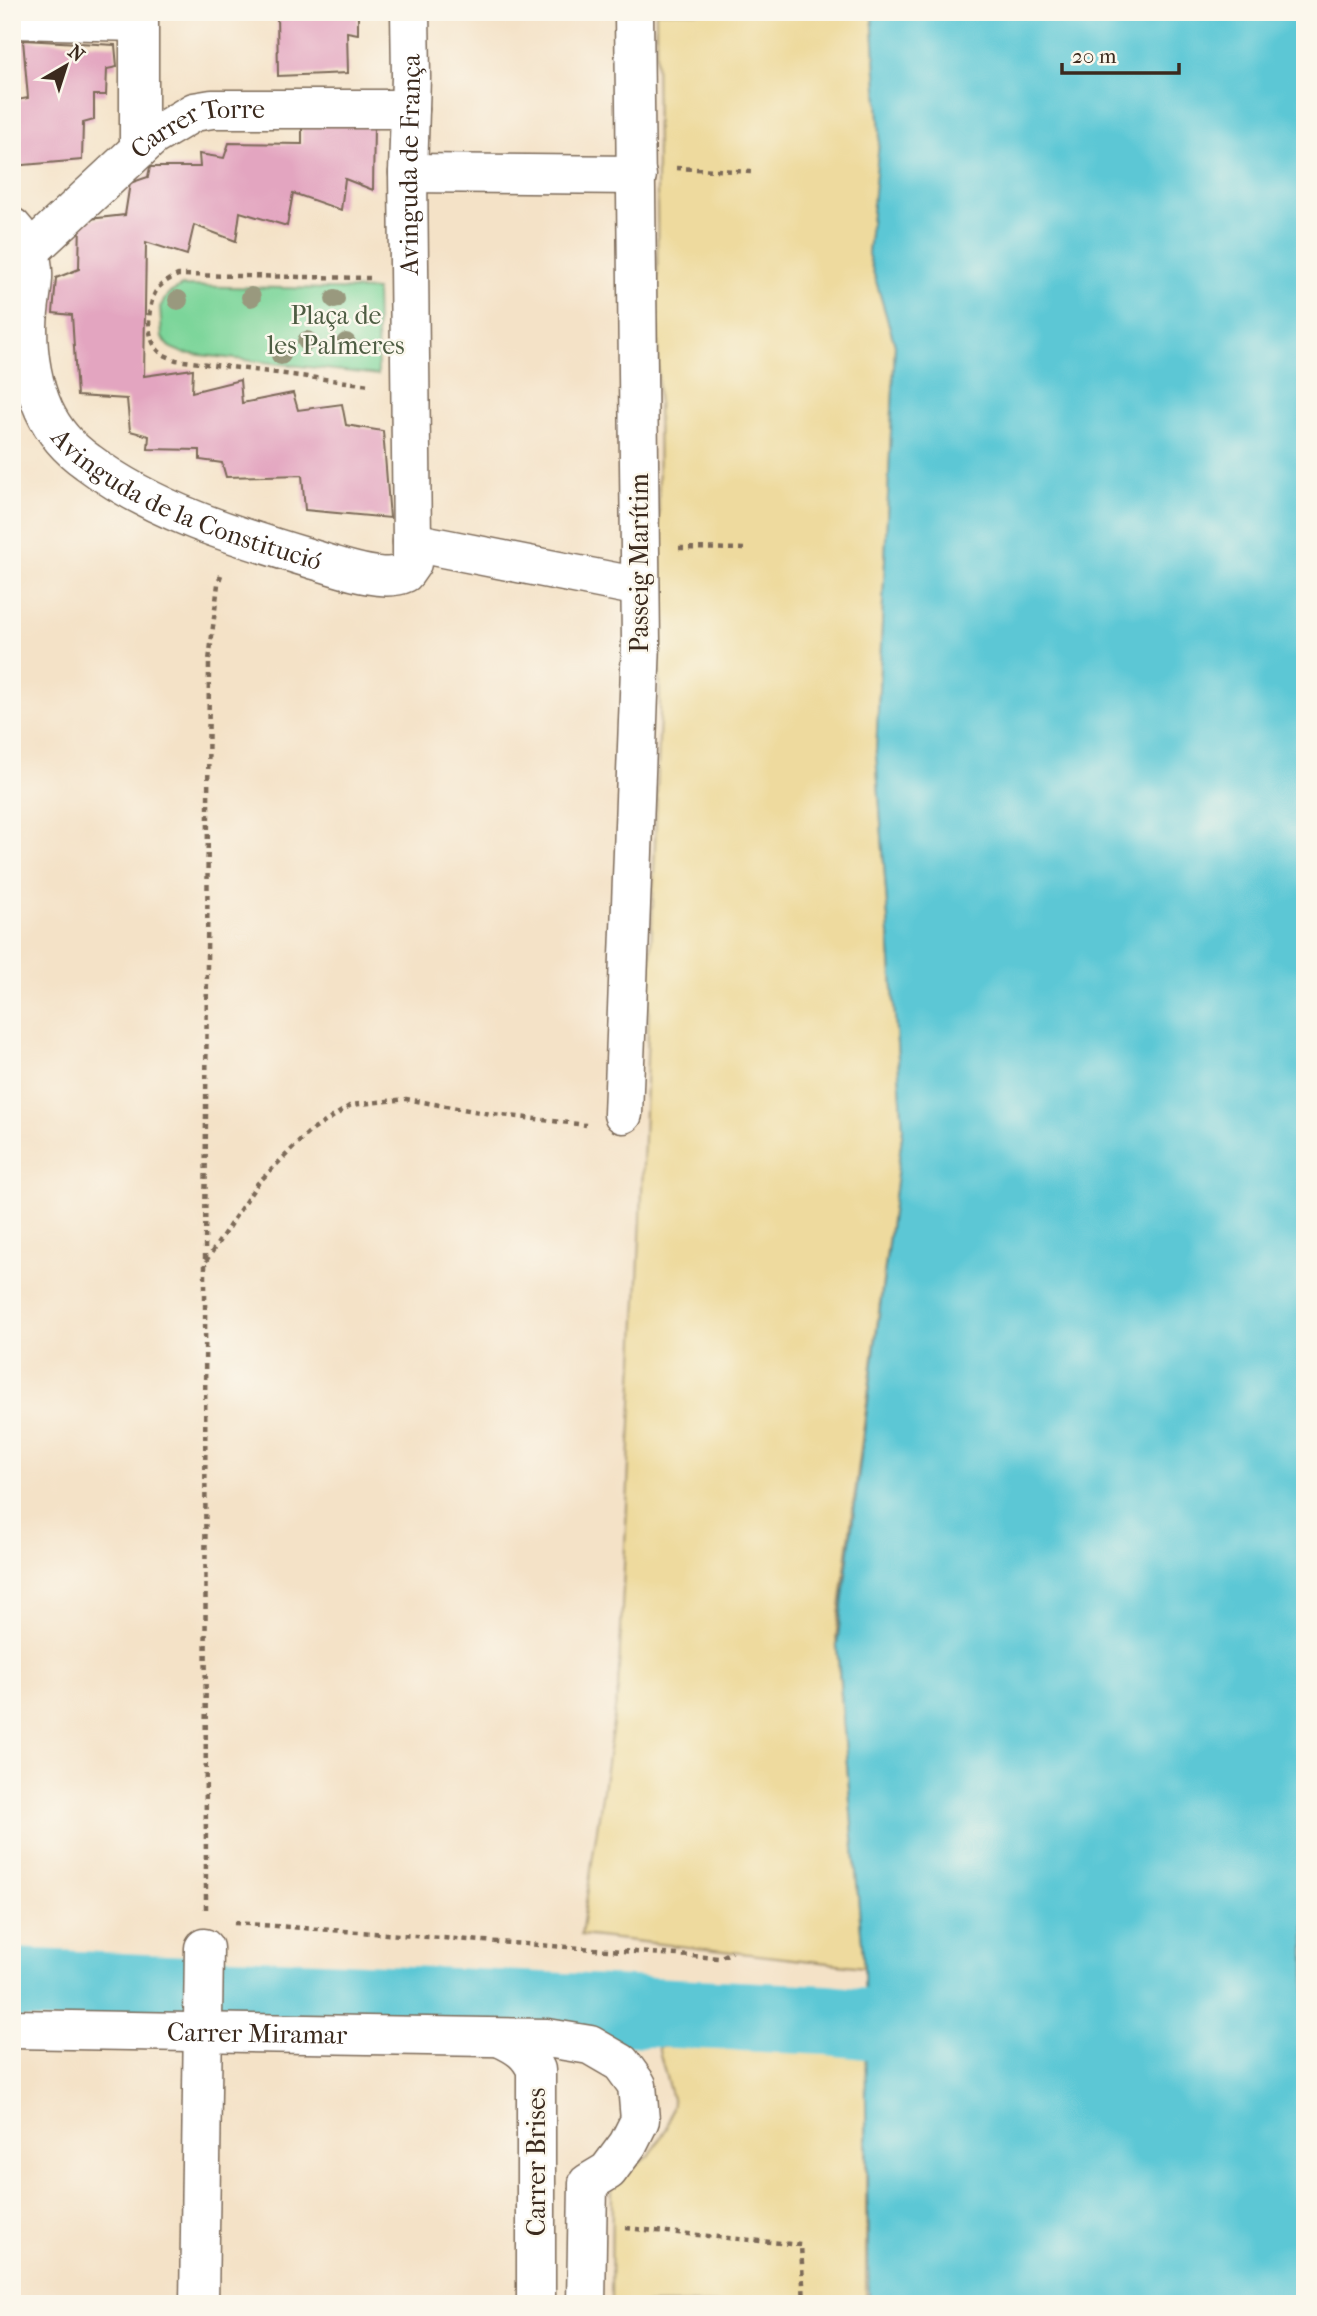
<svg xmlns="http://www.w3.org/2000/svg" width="1317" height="2316" viewBox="0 0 1317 2316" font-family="'IM FELL French Canon',serif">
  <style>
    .green { fill: #7cd59a; stroke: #5c805c; stroke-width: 2 }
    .sand { fill: #eeda9e; stroke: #94825e; stroke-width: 2 }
    .water { fill: #5cc7d5; stroke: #4c787a; stroke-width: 2 }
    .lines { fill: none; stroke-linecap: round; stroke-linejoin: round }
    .river { stroke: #5cc7d5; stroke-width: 70 }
    .building { fill: #e3a5c0 }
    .street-casing { stroke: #7c6a59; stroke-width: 41 }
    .path { stroke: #7c6a59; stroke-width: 4.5; stroke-dasharray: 5 5; stroke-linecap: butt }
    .street { stroke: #fff; stroke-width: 38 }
    .tree { fill: #99997e }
    .labels { text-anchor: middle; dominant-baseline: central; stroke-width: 5; stroke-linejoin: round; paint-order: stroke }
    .street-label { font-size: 26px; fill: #3b2a1e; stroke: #fbf7ec }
    .park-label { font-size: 26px; fill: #4e5d43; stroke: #fbf7ec }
  </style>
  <rect width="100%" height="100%" fill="#fbf7ec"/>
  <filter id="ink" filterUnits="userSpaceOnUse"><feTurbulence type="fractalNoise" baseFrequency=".0143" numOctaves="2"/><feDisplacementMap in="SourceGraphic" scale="14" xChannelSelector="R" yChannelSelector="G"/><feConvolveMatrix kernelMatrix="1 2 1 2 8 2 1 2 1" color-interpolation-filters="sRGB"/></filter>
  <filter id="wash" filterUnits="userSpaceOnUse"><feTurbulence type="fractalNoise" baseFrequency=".00686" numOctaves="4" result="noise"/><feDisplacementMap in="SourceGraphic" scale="28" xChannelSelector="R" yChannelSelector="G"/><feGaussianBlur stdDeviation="1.57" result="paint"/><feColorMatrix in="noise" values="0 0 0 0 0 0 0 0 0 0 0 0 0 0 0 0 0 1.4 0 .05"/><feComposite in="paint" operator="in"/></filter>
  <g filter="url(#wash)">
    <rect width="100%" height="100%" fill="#f4e2c7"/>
    <!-- green -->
    <path class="green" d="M182 286 376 290 378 375 183 353 171 348 162 338 160 307 168 294Z"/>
    <!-- sand -->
    <g class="sand">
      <path d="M656 12H872L880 133 868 254 895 345 876 753 903 1128 836 1637 864 1967 581 1935 618 1690 641 1217 660 713Z"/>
      <path d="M658 2047H866V2304H611L612 2182 649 2156 667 2128 673 2103Z"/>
    </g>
    <!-- water -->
    <path class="water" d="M872 12H1305V2304H869L864 1967 837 1645 903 1128 876 753 895 345 868 254 880 133Z"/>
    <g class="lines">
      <!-- river -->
      <path class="river" d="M12 1983 827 2020 865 2024"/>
    </g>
    <g id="blocks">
      <!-- building -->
      <g class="building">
        <path d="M277 12H358V34L347 32 348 73 278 76Z"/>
        <path d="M23 40 115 45 117 67 107 69 106 95H94V120L83 123 82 160 12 166V101L28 98Z"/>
        <path d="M302 121 374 125 373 190 345 179 341 210 293 193 287 226 240 212 236 241 194 225 187 255 146 242 144 376 193 369 192 392 240 380 242 403 293 393 298 410 342 404 346 425 383 431 390 518 305 510 302 475 226 477 222 463 200 460V450L148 449 149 436 130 431 127 399 77 396 72 315 53 313 56 278 79 269 80 220 125 215 130 183 148 177 150 167H200L199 154 224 158 229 143 302 144Z"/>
      </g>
    </g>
  </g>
  <g filter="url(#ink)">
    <use href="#blocks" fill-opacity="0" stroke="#7c6a59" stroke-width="2"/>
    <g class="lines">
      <defs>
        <g id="street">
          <path d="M139 12V149"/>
          <path d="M12 19 138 22"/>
          <path d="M408 173 637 175"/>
          <path id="s1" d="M12 227C46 265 29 282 28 327 28 355 32 383 44 410 54 432 68 448 88 462 153 511 235 536 312 559 336 566 382 584 405 573L412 563V542L408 173 411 77 410 12"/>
          <path id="s2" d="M30 251 152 137 194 112 212 109H410"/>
          <path d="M412 542 640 587"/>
          <path d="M623 1114 641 642 634 12"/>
          <path id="s3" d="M12 2029 547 2038 590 2045 621 2063 637 2085 640 2120 628 2144 608 2171 588 2183 586 2304"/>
          <path d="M501 2038C518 2046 529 2053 536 2070V2304"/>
          <path d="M199 2304 204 1948"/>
        </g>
      </defs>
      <!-- street casing -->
      <use href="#street" class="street-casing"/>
      <!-- path -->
      <g class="path">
        <path d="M676 168 753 172"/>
        <path d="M370 278 178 275C170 279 161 283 156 291 147 307 145 341 161 353 165 356 172 358 176 360L370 385"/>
        <path d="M679 548 749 549"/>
        <path d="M206 1261 257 1184 308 1133 351 1105 406 1099 485 1113 586 1125"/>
        <path d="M206 1909 205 1261 209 661 218 584 222 572"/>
        <path d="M234 1923 719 1958 732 1952"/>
        <path d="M626 2228 801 2245 804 2304"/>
      </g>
      <!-- street -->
      <use href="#street" class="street"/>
    </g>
    <!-- trees -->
    <g class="tree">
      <circle cx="251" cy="297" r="10"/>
      <circle cx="335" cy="299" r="10"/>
      <circle cx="178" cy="300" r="10"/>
      <circle cx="307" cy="341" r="10"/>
      <circle cx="346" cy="343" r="10"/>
      <circle cx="281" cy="355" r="10"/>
    </g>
  </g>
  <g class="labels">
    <!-- street labels -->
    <g class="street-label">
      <text stroke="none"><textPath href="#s2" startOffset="215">Carrer Torre</textPath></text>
      <text stroke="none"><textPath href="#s1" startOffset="1012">Avinguda de França</textPath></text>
      <text stroke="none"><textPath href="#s1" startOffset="366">Avinguda de la Constitució</textPath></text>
      <text transform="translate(639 563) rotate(-90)">Passeig Marítim</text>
      <text stroke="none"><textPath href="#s3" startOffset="245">Carrer Miramar</textPath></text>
      <text transform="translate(536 2162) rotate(-90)">Carrer Brises</text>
    </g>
    <!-- park labels -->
    <g class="park-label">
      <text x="336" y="315">Plaça de<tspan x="336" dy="30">les Palmeres</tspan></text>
    </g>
  </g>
  <!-- margin -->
  <rect width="1317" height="2316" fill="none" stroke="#fbf7ec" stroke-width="42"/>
  <!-- north arrow -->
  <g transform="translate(66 66) rotate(39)" stroke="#fbf7ec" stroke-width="5" paint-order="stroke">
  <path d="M0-5L12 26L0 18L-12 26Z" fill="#3b2a1e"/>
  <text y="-10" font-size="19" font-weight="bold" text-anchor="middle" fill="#3b2a1e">N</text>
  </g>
  <!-- scale -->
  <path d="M1062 63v10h117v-10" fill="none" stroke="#3b2a1e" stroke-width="3.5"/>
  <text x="1072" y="63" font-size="21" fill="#3b2a1e" stroke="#fbf7ec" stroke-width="5" paint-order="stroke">20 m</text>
</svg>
